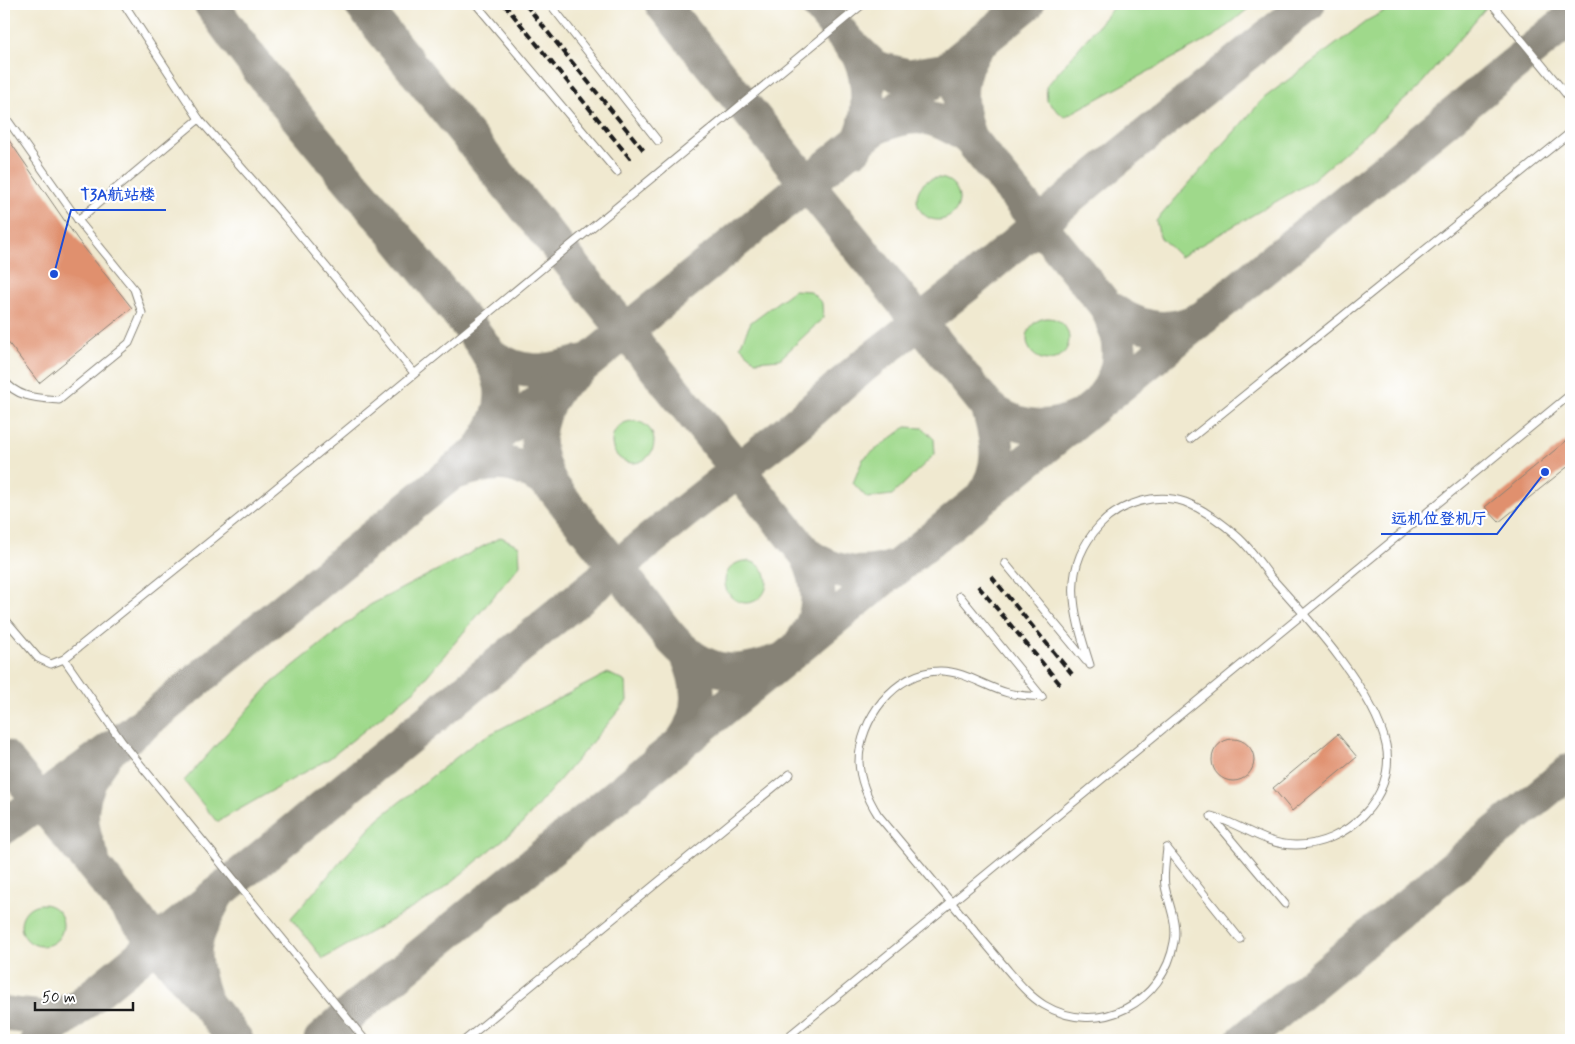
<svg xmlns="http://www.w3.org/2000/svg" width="1575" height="1044" viewBox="0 0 1575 1044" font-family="Mynerve,'LXGW WenKai TC',sans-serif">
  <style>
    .green { fill: #9fd98b; stroke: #5e7a54 }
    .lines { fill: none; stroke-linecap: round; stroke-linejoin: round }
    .taxiway { stroke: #868276; stroke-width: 35 }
    .building { fill: #e0906e }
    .lane-casing { stroke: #868276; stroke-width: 9 }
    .lane { stroke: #fff; stroke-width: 7 }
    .rail { stroke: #1c1c1c; stroke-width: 4; stroke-dasharray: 8 4; stroke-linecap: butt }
    .leader { fill: none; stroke: #1d4ed8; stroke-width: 2 }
    .callout-dot { fill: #1d4ed8; stroke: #fff; stroke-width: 2 }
    .callout-label { font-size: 16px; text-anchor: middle; font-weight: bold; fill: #1d4ed8; stroke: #fff; stroke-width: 4.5; stroke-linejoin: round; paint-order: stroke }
  </style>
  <rect width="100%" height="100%" fill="#fff"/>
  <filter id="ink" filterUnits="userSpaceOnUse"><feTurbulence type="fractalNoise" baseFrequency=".02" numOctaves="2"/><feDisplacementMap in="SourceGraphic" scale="10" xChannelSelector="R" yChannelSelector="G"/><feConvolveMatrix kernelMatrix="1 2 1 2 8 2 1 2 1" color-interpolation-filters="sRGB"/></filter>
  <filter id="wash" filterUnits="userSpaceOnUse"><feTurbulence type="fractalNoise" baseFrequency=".0096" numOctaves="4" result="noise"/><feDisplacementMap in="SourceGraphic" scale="20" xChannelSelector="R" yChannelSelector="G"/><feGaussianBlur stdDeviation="1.12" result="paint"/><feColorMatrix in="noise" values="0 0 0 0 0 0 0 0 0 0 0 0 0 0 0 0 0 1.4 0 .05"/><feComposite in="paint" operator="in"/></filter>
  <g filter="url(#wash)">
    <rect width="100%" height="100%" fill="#f0e9d0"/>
    <!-- green -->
    <g class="green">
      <path d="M1116 4H1254L1216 35 1064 117 1047 101 1046 87Z"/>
      <path d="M1398 4H1489L1417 89 1310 182 1180 257 1160 237 1156 221 1264 98 1368 20Z"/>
      <circle cx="938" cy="199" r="21"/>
      <path d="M794 290 810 291 822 303 823 318 780 359 755 361 740 346 751 322Z"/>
      <circle cx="1048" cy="339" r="21"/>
      <circle cx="633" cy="442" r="21"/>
      <path d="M906 427 923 428 934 439 935 454 892 495 867 498 853 483 863 459Z"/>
      <path d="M501 537 519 546 520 565 416 689 330 758 217 822 184 781 272 683 370 605Z"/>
      <circle cx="746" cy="582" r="21"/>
      <path d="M608 673 626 682 627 701 522 824 437 894 323 959 291 918 378 819 477 741Z"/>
      <circle cx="42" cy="925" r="21"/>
    </g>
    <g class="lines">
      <!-- taxiway -->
      <g class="taxiway">
        <path d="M211 4C281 106 367 196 442 293 463 321 494 350 501 385 505 408 495 426 483 445"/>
        <path d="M361 4 807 555C822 586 823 616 801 643"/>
        <path d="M662 4 988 407C1014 427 1045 433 1076 418"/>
        <path d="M817 4 859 55C871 82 872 123 855 148"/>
        <path d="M851 45 875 68 908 76 942 71"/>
        <path d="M879 126C916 110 937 115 969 138L1106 306C1122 337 1126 369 1102 398"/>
        <path d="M969 138C957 106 955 73 978 45"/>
        <path d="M1106 306C1135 328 1164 336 1198 320"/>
        <path d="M489 354C522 377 546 373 582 362"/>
        <path d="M556 390C533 423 533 452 552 486 580 522 609 558 637 594 655 617 675 650 702 663 727 676 751 671 776 662"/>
        <path d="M456 472C497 459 517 459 552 486"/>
        <path d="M981 498C1004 468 998 440 988 407"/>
        <path d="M807 555C836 575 863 578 896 567"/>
        <path d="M682 742C704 712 700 683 686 652"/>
        <path d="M4 757 236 1040"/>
        <path d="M4 827 130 735 1027 4"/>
        <path d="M92 857C75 821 79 791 103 759"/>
        <path d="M203 996C188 952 192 940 214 900"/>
        <path d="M4 1014 44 1018 73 1010"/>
        <path d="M38 1040 683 513 795 425 863 366 968 284 1092 179 1308 4"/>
        <path d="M321 1040 356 1008 1571 18"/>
        <path d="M1244 1040 1571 770"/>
      </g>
    </g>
    <g id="blocks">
      <!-- building -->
      <g class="building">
        <path d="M4 133 78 240 132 308 39 383 4 337Z"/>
        <path d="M1571 437V464L1499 522 1485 507Z"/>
        <path d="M1338 734 1357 757 1292 811 1273 788Z"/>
        <circle cx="1233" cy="760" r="21"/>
      </g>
    </g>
  </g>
  <g filter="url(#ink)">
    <use href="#blocks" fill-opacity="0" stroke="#868276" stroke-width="1"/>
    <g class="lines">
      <defs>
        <g id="lane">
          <path d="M124 4 199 119 285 217 414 373"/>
          <path d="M476 4 617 172"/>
          <path d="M550 4 658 141"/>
          <path d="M1492 4 1571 100"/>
          <path d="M4 115 78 220 134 289 142 313 129 343 59 400C38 398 17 398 4 380"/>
          <path d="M78 220 199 119"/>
          <path d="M1190 439 1571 132"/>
          <path d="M1005 563 1086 661"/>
          <path d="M960 596 1042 697"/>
          <path d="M4 618 38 658 51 664 64 659 270 493 863 4"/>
          <path d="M64 659 122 742 365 1040"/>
          <path d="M1090 665C1074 614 1059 569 1100 525 1121 503 1156 492 1185 502 1205 510 1224 524 1239 538 1251 549 1260 563 1270 576 1307 617 1375 691 1386 745 1397 798 1345 846 1295 845 1264 845 1240 823 1211 816"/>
          <path d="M1042 697C1031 696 1019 696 1008 693 985 687 965 671 940 671 895 671 859 720 859 762 860 782 868 799 878 815L1006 968C1017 981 1029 996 1044 1005 1099 1038 1164 1002 1174 942 1178 923 1168 903 1165 886 1163 874 1166 860 1167 848"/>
          <path d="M1212 817 1285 904"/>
          <path d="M1167 848 1240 939"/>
          <path d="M465 1040 790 774"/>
          <path d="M784 1040 1571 394"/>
        </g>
      </defs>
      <!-- lane casing -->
      <use href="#lane" class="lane-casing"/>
      <!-- lane -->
      <use href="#lane" class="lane"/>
      <!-- rail -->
      <g class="rail">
        <path d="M504 4 633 162"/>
        <path d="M525 4 645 152"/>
        <path d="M991 576 1072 674"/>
        <path d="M978 586 1060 684"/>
      </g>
    </g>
  </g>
  <!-- callouts -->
  <path class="leader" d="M54 274L71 210H166M1545 472L1497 534H1381"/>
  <g class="callout-dot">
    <circle cx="54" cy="274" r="5"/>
    <circle cx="1545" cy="472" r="5"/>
  </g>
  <g class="callout-label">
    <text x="118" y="200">T3A航站楼</text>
    <text x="1439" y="524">远机位登机厅</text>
  </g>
  <!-- margin -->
  <rect width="1575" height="1044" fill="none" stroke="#fff" stroke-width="20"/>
  <!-- scale -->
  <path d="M35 1002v8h98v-8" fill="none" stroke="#1c1c1c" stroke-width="2.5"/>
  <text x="42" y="1002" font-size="15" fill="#1c1c1c" stroke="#ffffff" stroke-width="4" paint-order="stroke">50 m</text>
</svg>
